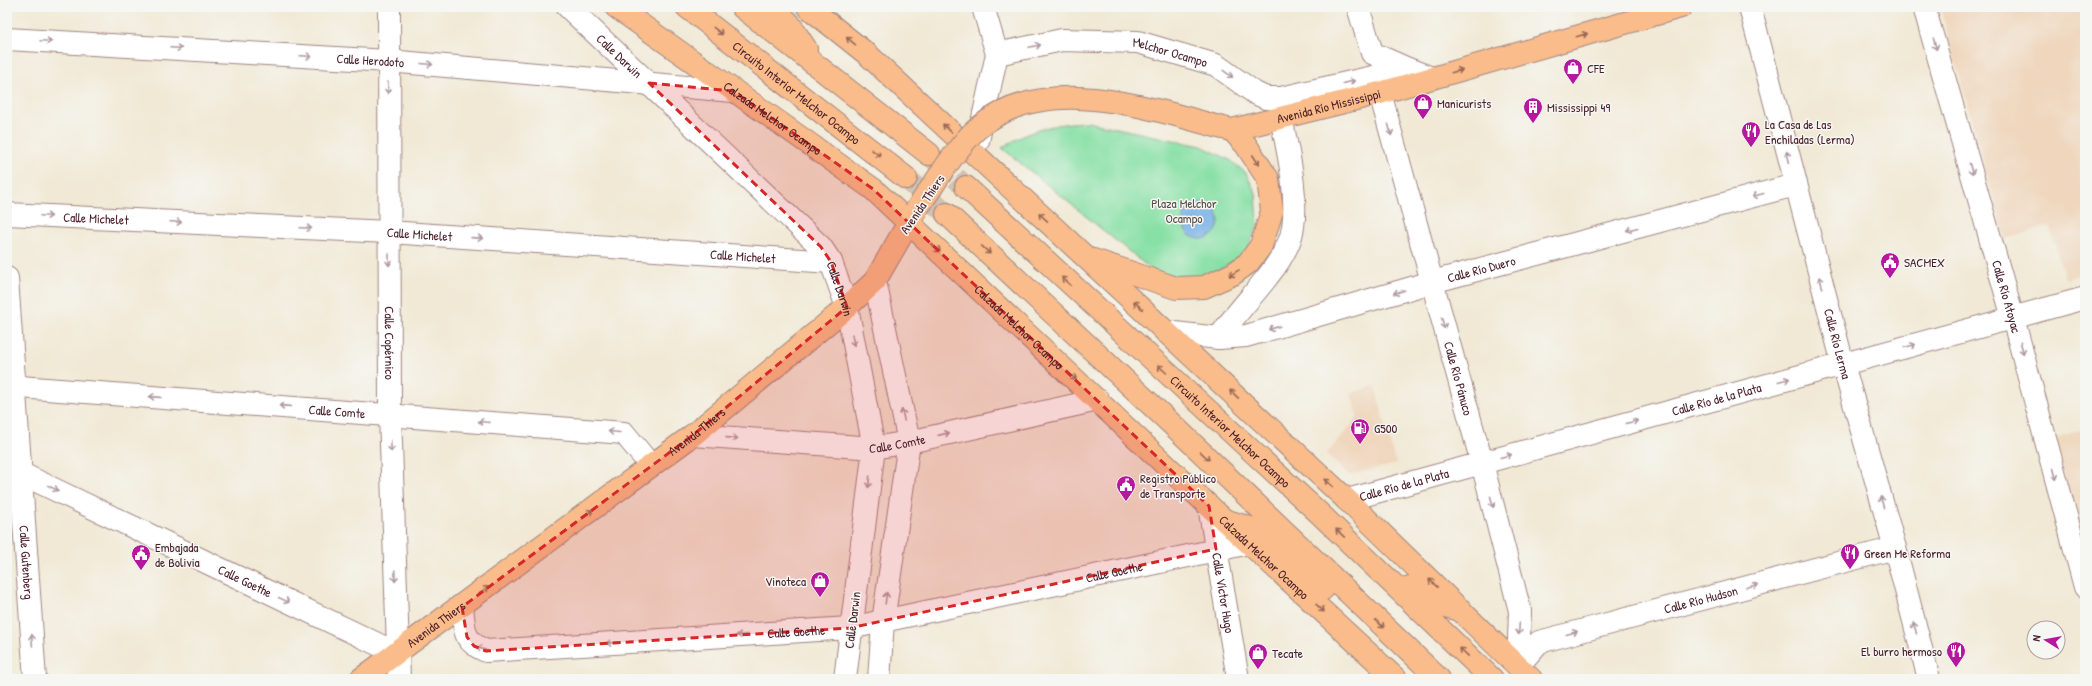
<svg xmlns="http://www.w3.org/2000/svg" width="2092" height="686" viewBox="0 0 2092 686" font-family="'Patrick Hand',sans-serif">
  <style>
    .built { fill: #efd6bc }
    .green { fill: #87e0a5; stroke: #688068 }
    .water { fill: #76afe6; stroke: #606788 }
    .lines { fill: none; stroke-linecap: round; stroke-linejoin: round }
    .highway-tunnel { stroke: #d0c1b3; stroke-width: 22; stroke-dasharray: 22 11; stroke-linecap: butt }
    .minor-casing { stroke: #9e8480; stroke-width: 24 }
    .major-casing { stroke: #9e8480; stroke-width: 24 }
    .highway-casing { stroke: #9e8480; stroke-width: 24 }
    .minor { stroke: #fff; stroke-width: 22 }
    .major { stroke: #f9bc8a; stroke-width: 22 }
    .highway { stroke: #f9bc8a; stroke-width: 22 }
    .major-bridge-casing { stroke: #9e8480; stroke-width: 24; stroke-linecap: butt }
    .major-bridge { stroke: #f9bc8a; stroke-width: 22 }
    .oneway { stroke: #996656 }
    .oneway2 { stroke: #ae9aa0 }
    .marked { fill: #d62828; fill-opacity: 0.2; stroke: #d62828; stroke-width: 3; stroke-dasharray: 8 5; stroke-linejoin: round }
    .labels { text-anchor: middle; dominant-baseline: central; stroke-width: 3; stroke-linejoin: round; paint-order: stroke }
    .street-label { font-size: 13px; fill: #4a1f2b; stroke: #f6f6f2 }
    .poi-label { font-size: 13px; fill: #4a1f2b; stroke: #f6f6f2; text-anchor: start }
    .park-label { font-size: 13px; fill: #594f4a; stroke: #f6f6f2 }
  </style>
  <rect width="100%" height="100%" fill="#f6f6f2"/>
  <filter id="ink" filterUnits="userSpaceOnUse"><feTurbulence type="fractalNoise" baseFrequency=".025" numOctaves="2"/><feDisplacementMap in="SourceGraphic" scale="8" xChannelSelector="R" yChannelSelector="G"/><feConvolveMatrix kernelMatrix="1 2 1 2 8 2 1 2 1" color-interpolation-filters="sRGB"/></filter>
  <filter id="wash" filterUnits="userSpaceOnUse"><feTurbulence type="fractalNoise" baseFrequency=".012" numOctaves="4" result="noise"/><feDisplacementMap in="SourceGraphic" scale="16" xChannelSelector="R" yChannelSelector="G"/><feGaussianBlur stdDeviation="0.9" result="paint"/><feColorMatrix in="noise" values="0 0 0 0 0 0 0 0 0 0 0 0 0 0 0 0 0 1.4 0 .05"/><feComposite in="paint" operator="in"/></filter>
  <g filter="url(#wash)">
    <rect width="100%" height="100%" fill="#f1e9d5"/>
    <!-- built -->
    <g class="built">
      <path d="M1940 7H2085V273L2065 279 2050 226 2005 239Z"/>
      <path d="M1375 386 1396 464 1349 475 1326 454 1358 418 1351 393Z"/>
      <path d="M2085 429V543L2083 544 2055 438Z"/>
    </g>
    <!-- green -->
    <path class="green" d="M1088 122 1201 146 1230 160 1246 173 1256 194 1258 225 1246 253 1210 276 1184 279 1152 270 1002 148C1029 130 1055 123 1088 122Z"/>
    <!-- water -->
    <circle class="water" cx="1201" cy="221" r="18"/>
  </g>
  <g filter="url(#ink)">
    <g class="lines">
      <!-- highway-tunnel -->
      <g class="highway-tunnel">
        <path d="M931 156 966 187"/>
        <path d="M906 178 947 214"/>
      </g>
      <defs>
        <g id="minor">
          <path id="s1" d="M389 7 390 414 399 679"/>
          <path id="s2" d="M568 7 821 247 831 262 847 307 874 448 845 679"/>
          <path d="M1358 7 1372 53 1408 69"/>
          <path id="s3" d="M1750 7 1843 364 1895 548 1929 679"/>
          <path id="s4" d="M1924 7 2013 318 2085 587"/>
          <path id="s5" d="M7 39 388 61 733 91"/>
          <path id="s6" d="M997 54 1062 40 1138 42 1216 65 1255 93 1266 98H1281L1408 69 1432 78"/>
          <path id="s7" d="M1380 93 1482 463 1520 611 1518 666"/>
          <path d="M978 141 997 54 983 7"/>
          <path id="s8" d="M7 214 389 232 831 262"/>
          <path id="s9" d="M7 278 35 679"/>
          <path d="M875 281 909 442 883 622 879 679"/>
          <path id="s10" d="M1166 332 1219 338 1246 336 1432 282 1795 185"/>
          <path d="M1219 338C1233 316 1252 297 1268 276 1276 266 1284 254 1289 242 1302 211 1288 150 1281 118"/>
          <path id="s11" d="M7 386 624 433 651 466"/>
          <path id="s12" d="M693 435 874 448 909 442 1098 400"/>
          <path id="s13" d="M7 463 20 473 398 654"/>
          <path id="s14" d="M1347 500 2085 298"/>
          <path id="s15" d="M1209 506 1238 679"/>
          <path id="s16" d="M462 607C465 630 462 641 486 651L850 628 1249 543"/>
          <path id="s17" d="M1518 666 1539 642 1895 548"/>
        </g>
        <g id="major">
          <path id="s18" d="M616 7 873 189 1209 506 1396 679"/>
          <path d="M808 7 867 54 1347 500 1531 679"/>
          <path id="s19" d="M1223 128 1232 130 1380 93 1681 7"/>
          <path d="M1094 260 1176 288 1204 287 1233 274 1248 263 1261 246 1272 211 1268 179 1246 145 1232 130"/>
          <path id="s20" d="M361 679 693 435 847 307 875 281 916 210"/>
        </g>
        <g id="highway">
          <path id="s21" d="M687 7 906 178"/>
          <path d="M742 7 929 154"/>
          <path d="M772 7 789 23 806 49"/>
          <path id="s22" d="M966 187 1319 513 1492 679"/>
          <path d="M947 214 1177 429 1439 679"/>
          <path d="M1224 520 1254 529 1323 589"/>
          <path d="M1410 587 1425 601 1461 610"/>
        </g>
      </defs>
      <!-- minor casing -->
      <use href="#minor" class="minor-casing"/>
      <!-- major casing -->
      <use href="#major" class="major-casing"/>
      <!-- highway casing -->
      <use href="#highway" class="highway-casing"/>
      <!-- minor -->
      <use href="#minor" class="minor"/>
      <!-- major -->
      <use href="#major" class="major"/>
      <!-- highway -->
      <use href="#highway" class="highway"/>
      <defs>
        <path id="major-bridge" d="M918 207C934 185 957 146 977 129 1045 71 1147 108 1223 128"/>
      </defs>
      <!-- major-bridge casing -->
      <use href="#major-bridge" class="major-bridge-casing"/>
      <!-- major-bridge -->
      <use href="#major-bridge" class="major-bridge"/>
    </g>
    <!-- one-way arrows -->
    <defs><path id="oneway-shaft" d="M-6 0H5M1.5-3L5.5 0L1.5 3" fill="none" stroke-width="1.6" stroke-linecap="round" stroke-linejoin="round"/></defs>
    <g class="oneway">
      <use href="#oneway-shaft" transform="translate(718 31) rotate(38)"/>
      <use href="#oneway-shaft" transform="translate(1582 35) rotate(-16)"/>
      <use href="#oneway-shaft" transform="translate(851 41) rotate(-141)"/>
      <use href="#oneway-shaft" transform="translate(1457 71) rotate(-16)"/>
      <use href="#oneway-shaft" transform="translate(947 128) rotate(-137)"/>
      <use href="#oneway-shaft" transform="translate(876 153) rotate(38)"/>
      <use href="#oneway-shaft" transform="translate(1256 160) rotate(57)"/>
      <use href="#oneway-shaft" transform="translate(1043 217) rotate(-137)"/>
      <use href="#oneway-shaft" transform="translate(936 248) rotate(43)"/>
      <use href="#oneway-shaft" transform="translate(986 250) rotate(43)"/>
      <use href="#oneway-shaft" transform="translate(1234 273) rotate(148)"/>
      <use href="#oneway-shaft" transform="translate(1066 281) rotate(-137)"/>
      <use href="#oneway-shaft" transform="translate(1138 305) rotate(-137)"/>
      <use href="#oneway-shaft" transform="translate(1162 369) rotate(-138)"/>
      <use href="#oneway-shaft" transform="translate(1072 376) rotate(43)"/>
      <use href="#oneway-shaft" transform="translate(1234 394) rotate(-137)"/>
      <use href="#oneway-shaft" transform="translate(1205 456) rotate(44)"/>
      <use href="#oneway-shaft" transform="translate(1329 483) rotate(-137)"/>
      <use href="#oneway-shaft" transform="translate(588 513) rotate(-36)"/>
      <use href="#oneway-shaft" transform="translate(1340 533) rotate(-136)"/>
      <use href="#oneway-shaft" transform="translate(1433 583) rotate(-136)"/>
      <use href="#oneway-shaft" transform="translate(484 590) rotate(-36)"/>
      <use href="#oneway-shaft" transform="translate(1320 608) rotate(43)"/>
      <use href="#oneway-shaft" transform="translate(1380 624) rotate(43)"/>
      <use href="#oneway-shaft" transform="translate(1464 652) rotate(-136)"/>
    </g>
    <g class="oneway2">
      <use href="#oneway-shaft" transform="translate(46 41) rotate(3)"/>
      <use href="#oneway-shaft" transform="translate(1935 44) rotate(74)"/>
      <use href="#oneway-shaft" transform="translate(1035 46) rotate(-12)"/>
      <use href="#oneway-shaft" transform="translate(176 48) rotate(3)"/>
      <use href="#oneway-shaft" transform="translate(306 56) rotate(3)"/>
      <use href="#oneway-shaft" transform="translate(427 64) rotate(5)"/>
      <use href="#oneway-shaft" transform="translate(1228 74) rotate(36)"/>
      <use href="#oneway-shaft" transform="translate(1349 82) rotate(-13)"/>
      <use href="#oneway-shaft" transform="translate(388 88) rotate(90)"/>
      <use href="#oneway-shaft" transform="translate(1390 130) rotate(75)"/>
      <use href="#oneway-shaft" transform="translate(1788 157) rotate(-104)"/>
      <use href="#oneway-shaft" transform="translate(1971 169) rotate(74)"/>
      <use href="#oneway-shaft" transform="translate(1758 195) rotate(165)"/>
      <use href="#oneway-shaft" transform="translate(46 216) rotate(3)"/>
      <use href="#oneway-shaft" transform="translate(176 222) rotate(3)"/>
      <use href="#oneway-shaft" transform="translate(306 228) rotate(3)"/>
      <use href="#oneway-shaft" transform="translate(1632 229) rotate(165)"/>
      <use href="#oneway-shaft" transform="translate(477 238) rotate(4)"/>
      <use href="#oneway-shaft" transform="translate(389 260) rotate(90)"/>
      <use href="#oneway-shaft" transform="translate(1821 282) rotate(-105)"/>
      <use href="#oneway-shaft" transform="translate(1399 292) rotate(164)"/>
      <use href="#oneway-shaft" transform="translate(1443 323) rotate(75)"/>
      <use href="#oneway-shaft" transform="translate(1274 328) rotate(164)"/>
      <use href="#oneway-shaft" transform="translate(853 340) rotate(79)"/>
      <use href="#oneway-shaft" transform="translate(1910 346) rotate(-15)"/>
      <use href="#oneway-shaft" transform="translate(2022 348) rotate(75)"/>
      <use href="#oneway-shaft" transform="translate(1784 380) rotate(-15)"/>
      <use href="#oneway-shaft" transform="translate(155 397) rotate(-176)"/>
      <use href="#oneway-shaft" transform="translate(285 406) rotate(-176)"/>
      <use href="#oneway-shaft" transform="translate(903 415) rotate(-102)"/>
      <use href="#oneway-shaft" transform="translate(484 422) rotate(-175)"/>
      <use href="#oneway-shaft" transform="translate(1632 422) rotate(-15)"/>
      <use href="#oneway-shaft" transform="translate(614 432) rotate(-175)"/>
      <use href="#oneway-shaft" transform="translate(944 434) rotate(-13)"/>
      <use href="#oneway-shaft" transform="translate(732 438) rotate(4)"/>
      <use href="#oneway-shaft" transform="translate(391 446) rotate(88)"/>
      <use href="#oneway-shaft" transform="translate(1506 456) rotate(-15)"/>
      <use href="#oneway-shaft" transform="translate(2055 474) rotate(75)"/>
      <use href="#oneway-shaft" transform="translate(869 482) rotate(97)"/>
      <use href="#oneway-shaft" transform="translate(53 488) rotate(26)"/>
      <use href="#oneway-shaft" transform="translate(1492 502) rotate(75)"/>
      <use href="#oneway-shaft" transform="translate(1882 502) rotate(-106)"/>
      <use href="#oneway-shaft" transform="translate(395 576) rotate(88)"/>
      <use href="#oneway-shaft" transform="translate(1752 586) rotate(-15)"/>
      <use href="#oneway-shaft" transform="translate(886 598) rotate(-82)"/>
      <use href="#oneway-shaft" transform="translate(284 600) rotate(25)"/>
      <use href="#oneway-shaft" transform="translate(1915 628) rotate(-105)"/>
      <use href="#oneway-shaft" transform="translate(1519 629) rotate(93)"/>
      <use href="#oneway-shaft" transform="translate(1572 633) rotate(-15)"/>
      <use href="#oneway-shaft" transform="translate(742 635) rotate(176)"/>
      <use href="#oneway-shaft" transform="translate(32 640) rotate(-94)"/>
      <use href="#oneway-shaft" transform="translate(612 643) rotate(176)"/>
      <use href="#oneway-shaft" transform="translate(482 649) rotate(-163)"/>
    </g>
  </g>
  <!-- marked area -->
  <path class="marked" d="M649 83 733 91 873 189 1209 506 1216 549 850 628 486 651 474 646 467 637 462 607 693 435 847 307 831 262 821 247Z"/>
  <!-- icons -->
  <defs>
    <symbol id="shop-pin" viewBox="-11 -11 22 30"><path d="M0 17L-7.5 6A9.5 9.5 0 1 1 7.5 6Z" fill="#b5179e" stroke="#f6f6f2"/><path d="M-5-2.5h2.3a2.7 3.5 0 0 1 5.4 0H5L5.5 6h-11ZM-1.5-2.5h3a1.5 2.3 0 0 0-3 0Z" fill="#fff"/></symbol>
    <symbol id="building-pin" viewBox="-11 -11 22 30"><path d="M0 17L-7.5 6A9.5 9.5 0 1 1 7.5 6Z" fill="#b5179e" stroke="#f6f6f2"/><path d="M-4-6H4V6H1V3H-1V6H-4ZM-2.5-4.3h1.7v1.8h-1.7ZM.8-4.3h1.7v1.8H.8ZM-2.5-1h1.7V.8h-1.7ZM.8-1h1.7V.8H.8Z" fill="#fff"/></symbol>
    <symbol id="restaurant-pin" viewBox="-11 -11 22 30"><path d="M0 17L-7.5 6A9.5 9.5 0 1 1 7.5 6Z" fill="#b5179e" stroke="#f6f6f2"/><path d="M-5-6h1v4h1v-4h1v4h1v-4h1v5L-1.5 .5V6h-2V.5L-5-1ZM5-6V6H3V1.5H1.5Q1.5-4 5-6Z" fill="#fff"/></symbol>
    <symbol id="civic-pin" viewBox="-11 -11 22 30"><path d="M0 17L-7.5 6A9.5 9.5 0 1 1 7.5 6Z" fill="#b5179e" stroke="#f6f6f2"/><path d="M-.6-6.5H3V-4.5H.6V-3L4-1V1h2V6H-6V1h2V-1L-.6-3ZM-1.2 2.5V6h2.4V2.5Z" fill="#fff"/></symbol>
    <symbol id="fuel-pin" viewBox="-11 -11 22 30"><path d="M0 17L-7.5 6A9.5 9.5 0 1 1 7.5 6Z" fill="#b5179e" stroke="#f6f6f2"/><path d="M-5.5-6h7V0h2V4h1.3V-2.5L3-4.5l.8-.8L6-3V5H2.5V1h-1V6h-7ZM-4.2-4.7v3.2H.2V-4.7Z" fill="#fff"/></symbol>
  </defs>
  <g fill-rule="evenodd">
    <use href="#shop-pin" x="1562" y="57" width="22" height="30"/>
    <use href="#shop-pin" x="1412" y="92" width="22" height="30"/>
    <use href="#building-pin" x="1522" y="96" width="22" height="30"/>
    <use href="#restaurant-pin" x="1740" y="120" width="22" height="30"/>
    <use href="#civic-pin" x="1879" y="251" width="22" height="30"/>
    <use href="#fuel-pin" x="1349" y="417" width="22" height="30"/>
    <use href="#civic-pin" x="1115" y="474" width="22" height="30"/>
    <use href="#restaurant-pin" x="1839" y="542" width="22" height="30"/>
    <use href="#civic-pin" x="130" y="543" width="22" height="30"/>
    <use href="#shop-pin" x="809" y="570" width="22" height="30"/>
    <use href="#restaurant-pin" x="1945" y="640" width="22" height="30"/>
    <use href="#shop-pin" x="1247" y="642" width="22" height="30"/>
  </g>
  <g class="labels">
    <!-- street labels -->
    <g class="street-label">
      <text stroke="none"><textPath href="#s6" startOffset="176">Melchor Ocampo</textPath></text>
      <text stroke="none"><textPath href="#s2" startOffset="71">Calle Darwin</textPath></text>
      <text stroke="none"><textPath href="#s5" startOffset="364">Calle Herodoto</textPath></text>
      <text stroke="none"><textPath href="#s21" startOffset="139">Circuito Interior Melchor Ocampo</textPath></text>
      <text stroke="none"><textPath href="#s19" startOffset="109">Avenida Río Mississippi</textPath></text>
      <text stroke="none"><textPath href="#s18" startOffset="192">Calzada Melchor Ocampo</textPath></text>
      <text transform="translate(922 204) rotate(-56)">Avenida Thiers</text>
      <text stroke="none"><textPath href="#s8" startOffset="89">Calle Michelet</textPath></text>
      <text stroke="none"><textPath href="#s8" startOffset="413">Calle Michelet</textPath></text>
      <text stroke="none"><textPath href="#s8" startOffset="737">Calle Michelet</textPath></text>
      <text stroke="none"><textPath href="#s10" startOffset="325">Calle Río Duero</textPath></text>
      <text stroke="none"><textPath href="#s2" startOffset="395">Calle Darwin</textPath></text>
      <text stroke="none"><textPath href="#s4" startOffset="301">Calle Río Atoyac</textPath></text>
      <text stroke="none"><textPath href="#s18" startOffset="516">Calzada Melchor Ocampo</textPath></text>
      <text stroke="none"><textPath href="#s1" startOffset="336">Calle Copérnico</textPath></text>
      <text stroke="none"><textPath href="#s3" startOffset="348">Calle Río Lerma</textPath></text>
      <text stroke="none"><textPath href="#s7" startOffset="296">Calle Río Pánuco</textPath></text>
      <text stroke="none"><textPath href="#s14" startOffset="383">Calle Río de la Plata</textPath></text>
      <text stroke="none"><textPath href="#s11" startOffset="331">Calle Comte</textPath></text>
      <text stroke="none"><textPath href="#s20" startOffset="417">Avenida Thiers</textPath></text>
      <text stroke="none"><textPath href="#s22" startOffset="360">Circuito Interior Melchor Ocampo</textPath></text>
      <text stroke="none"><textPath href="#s12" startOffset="205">Calle Comte</textPath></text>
      <text stroke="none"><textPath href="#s14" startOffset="59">Calle Río de la Plata</textPath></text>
      <text stroke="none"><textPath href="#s18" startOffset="852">Calzada Melchor Ocampo</textPath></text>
      <text stroke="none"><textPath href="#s9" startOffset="285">Calle Gutenberg</textPath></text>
      <text stroke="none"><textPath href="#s16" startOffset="689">Calle Goethe</textPath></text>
      <text stroke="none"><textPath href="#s13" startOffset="266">Calle Goethe</textPath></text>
      <text stroke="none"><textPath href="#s15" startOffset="88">Calle Víctor Hugo</textPath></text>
      <text stroke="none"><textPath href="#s17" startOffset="199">Calle Río Hudson</textPath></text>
      <text transform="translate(852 620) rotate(-83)">Calle Darwin</text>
      <text stroke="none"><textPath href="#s20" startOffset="93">Avenida Thiers</textPath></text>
      <text stroke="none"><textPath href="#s16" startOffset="365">Calle Goethe</textPath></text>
    </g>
    <!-- poi labels -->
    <g class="poi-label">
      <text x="1587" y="68">CFE</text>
      <text x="1437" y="103">Manicurists</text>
      <text x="1547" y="107">Mississippi 49</text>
      <text x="1765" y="124">La Casa de Las<tspan x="1765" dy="15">Enchiladas (Lerma)</tspan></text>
      <text x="1904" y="262">SACMEX</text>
      <text x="1374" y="428">G500</text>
      <text x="1140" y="478">Registro Público<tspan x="1140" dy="15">de Transporte</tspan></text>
      <text x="155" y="547">Embajada<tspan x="155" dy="15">de Bolivia</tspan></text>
      <text x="1864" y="553">Green Me Reforma</text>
      <text x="806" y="581" text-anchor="end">Vinoteca</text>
      <text x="1942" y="651" text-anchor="end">El burro hermoso</text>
      <text x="1272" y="653">Tecate</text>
    </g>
    <!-- park labels -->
    <g class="park-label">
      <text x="1184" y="203">Plaza Melchor<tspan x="1184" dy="15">Ocampo</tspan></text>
    </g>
  </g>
  <!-- margin -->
  <rect width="2092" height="686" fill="none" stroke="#f6f6f2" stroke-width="24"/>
  <!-- north arrow -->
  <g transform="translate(2046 640) rotate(281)"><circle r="19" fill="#f6f6f2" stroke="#b1a0a2"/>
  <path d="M0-3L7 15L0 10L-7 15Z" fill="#b5179e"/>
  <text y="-6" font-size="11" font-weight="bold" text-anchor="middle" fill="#4a1f2b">N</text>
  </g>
</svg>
